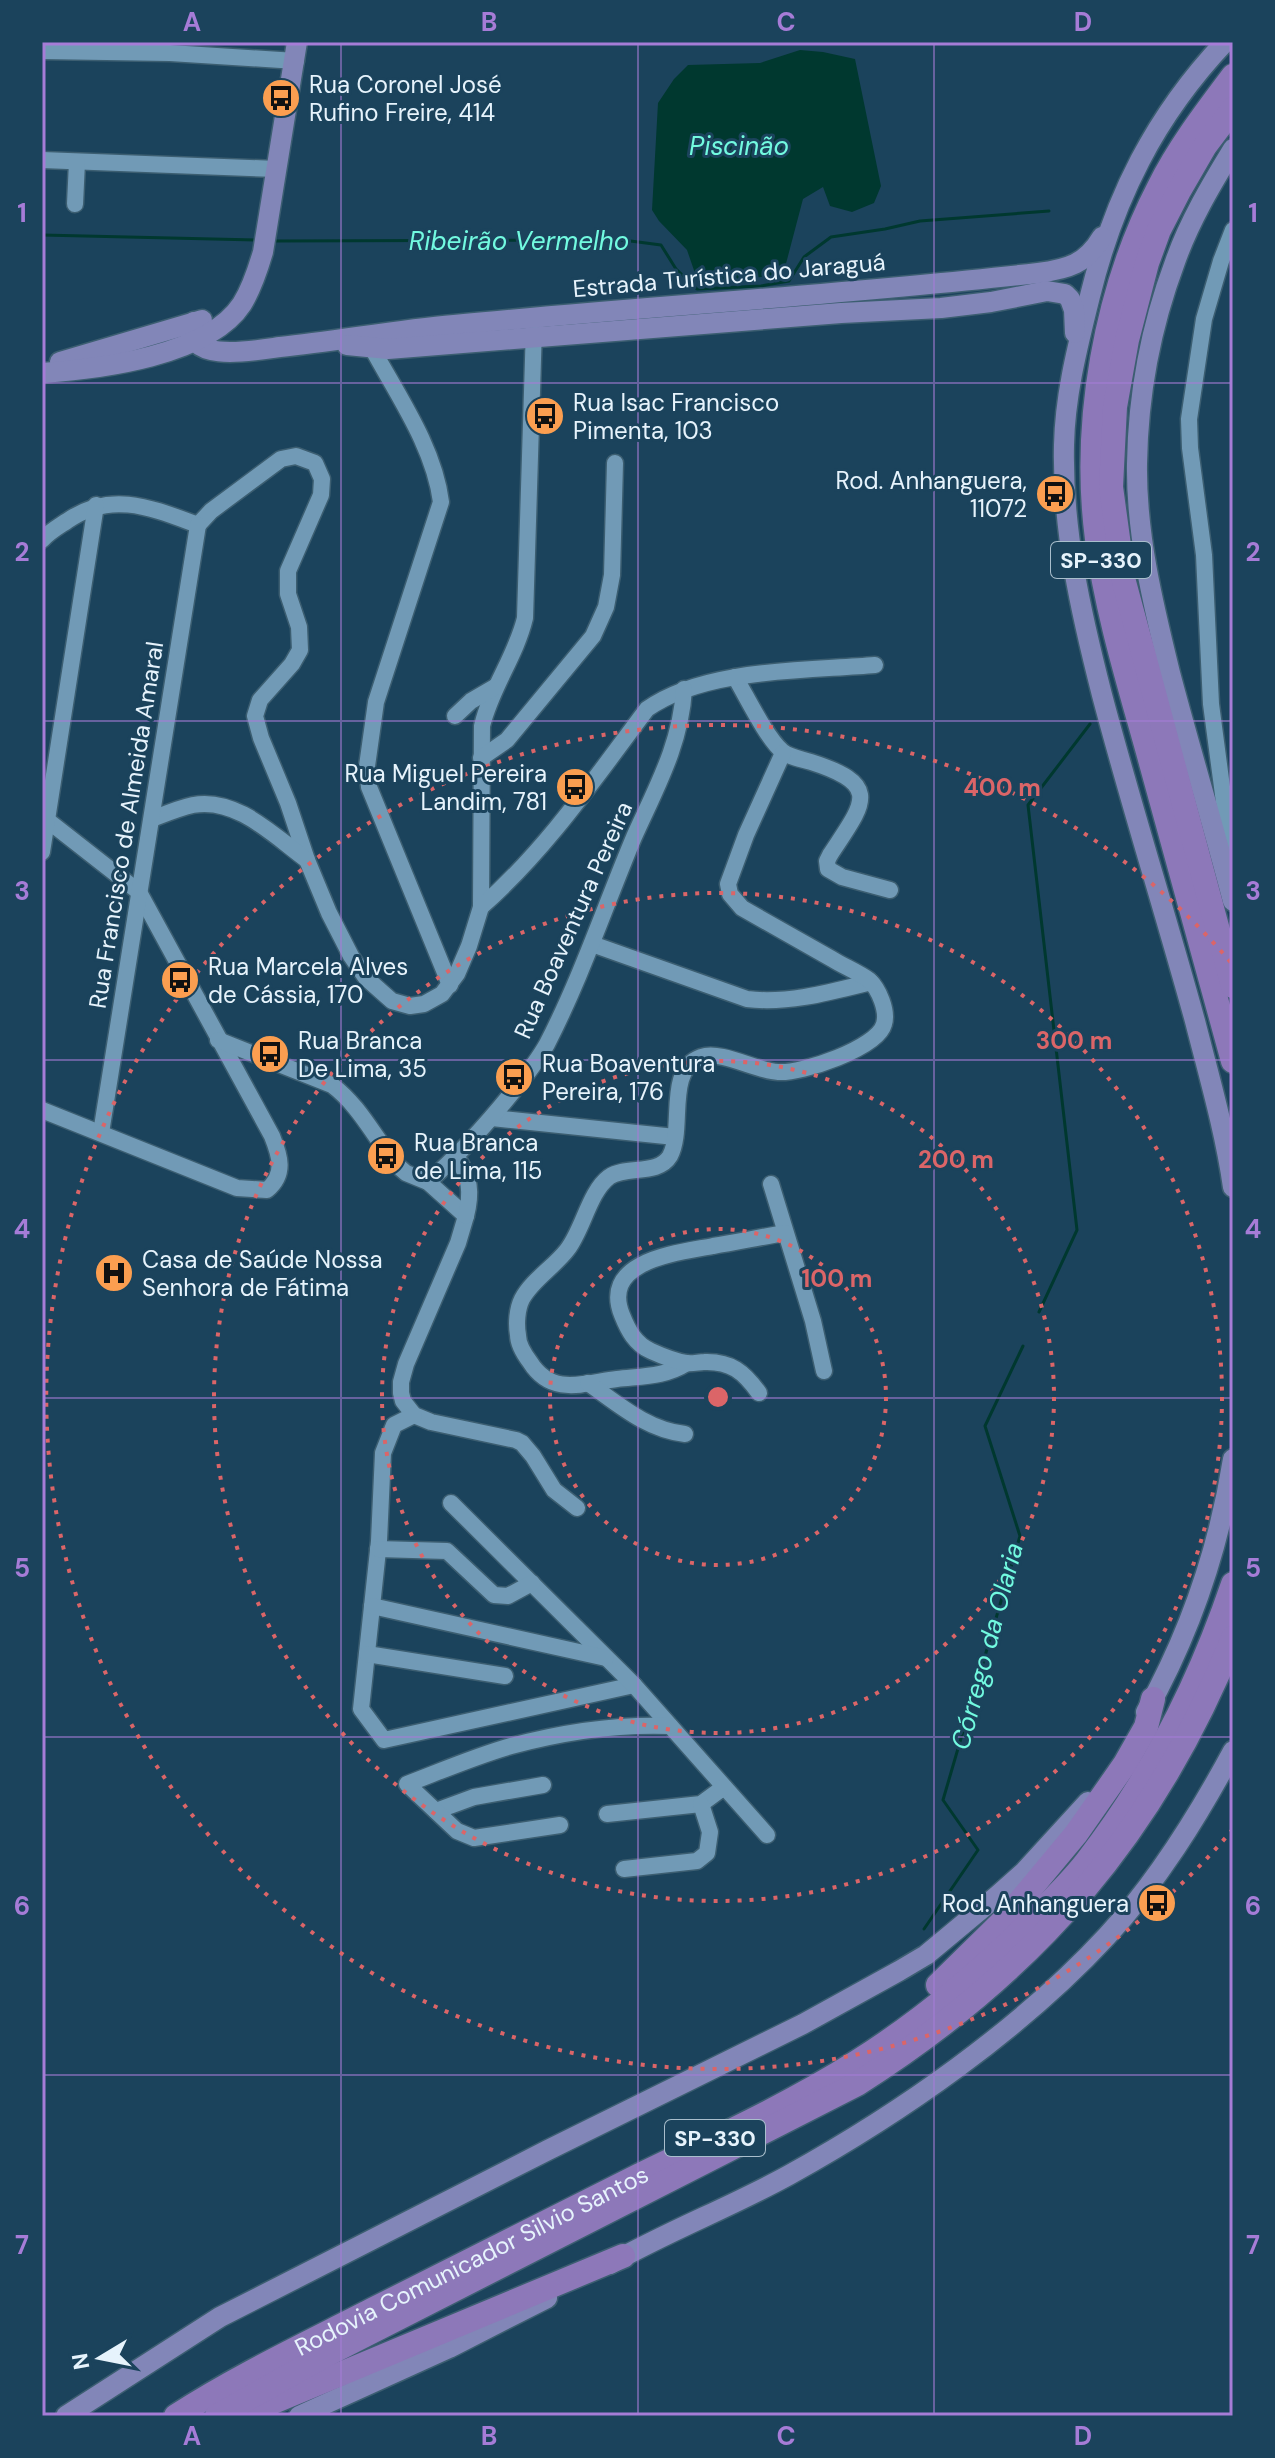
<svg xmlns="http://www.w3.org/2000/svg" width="1275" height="2458" viewBox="0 0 1275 2458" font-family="'DM Sans',sans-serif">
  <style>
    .water { fill: #00382f }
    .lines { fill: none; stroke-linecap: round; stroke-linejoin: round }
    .stream { stroke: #00382f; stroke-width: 3 }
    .minor-casing { stroke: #3c5e71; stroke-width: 19 }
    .major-casing { stroke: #3c5e71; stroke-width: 23 }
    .highway-casing { stroke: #3c5e71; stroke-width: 27 }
    .minor { stroke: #719ab6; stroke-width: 16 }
    .major { stroke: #8286b8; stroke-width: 20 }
    .highway { stroke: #8d78b9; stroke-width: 24 }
    .grid { fill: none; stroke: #a67cd7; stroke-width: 2; stroke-opacity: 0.55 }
    .ring { fill: none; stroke: #db6568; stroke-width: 4; stroke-dasharray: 4 8 }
    .labels { text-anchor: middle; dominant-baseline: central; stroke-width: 6; stroke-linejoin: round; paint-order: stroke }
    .shield { fill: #1b435c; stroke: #a9becc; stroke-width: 2 }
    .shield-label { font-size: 22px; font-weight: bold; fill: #e6f3fc }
    .poi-label { font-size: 24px; fill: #e6f3fc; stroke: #1b435c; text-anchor: start }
    .street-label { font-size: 24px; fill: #e6f3fc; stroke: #1b435c }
    .water-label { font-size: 26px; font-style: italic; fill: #72fae0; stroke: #1b435c }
    .centre { fill: #db6568; stroke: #1b435c; stroke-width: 4 }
    .ring-label { font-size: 24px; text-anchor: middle; font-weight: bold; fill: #db6568; stroke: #1b435c; stroke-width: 6; stroke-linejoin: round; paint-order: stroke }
    .neatline { fill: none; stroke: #a67cd7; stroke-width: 3 }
    .grid-label { font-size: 26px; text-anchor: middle; font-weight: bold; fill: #a67cd7 }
  </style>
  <rect width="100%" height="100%" fill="#1b435c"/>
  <!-- water -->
  <path class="water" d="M800 50 823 52 855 59 881 186 874 203 852 212 830 206 823 187 803 199 783 275 739 279H697L687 250 659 221 652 210 658 103 674 79 688 65 760 63Z"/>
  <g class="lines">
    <!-- stream -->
    <g class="stream">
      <path d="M42 235 258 240"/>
      <path d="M274 241 623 240 661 245 676 269 697 289 761 286 789 281 804 257 831 237 885 229 920 221 1049 211"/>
      <path d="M1039 1312 1077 1230 1028 805 1090 724"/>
      <path d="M924 1929 978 1850 943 1800 1020 1536 985 1426 1023 1346"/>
    </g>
    <defs>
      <g id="minor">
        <path d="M42 51 170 53 296 61"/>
        <path d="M42 160 277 169"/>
        <path d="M75 204 77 162"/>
        <path d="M1233 230 1221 261 1204 319 1189 419 1190 448 1204 555 1211 704 1233 870"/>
        <path d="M369 337 372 348C398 396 434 447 441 502L376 702 367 766 369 787 450 985"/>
        <path d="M42 540C49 532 58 527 67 521 111 490 152 508 198 525L211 511 281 459 296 456 315 463 322 479 321 495 288 571V594L299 627 300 650 292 664 260 700 255 716 261 738 288 803 307 860 329 913 351 956 366 978 392 1001 410 1006 424 1004 442 994 457 974 469 946 481 907 482 726C491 688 516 656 525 618L534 327"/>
        <path d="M735 677C747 697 766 737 782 751 788 757 802 759 811 762 883 785 864 803 830 855L827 861 828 869 842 877 890 890"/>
        <path d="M455 716 471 701 495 687"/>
        <path d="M481 758 507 740 593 636 606 607 612 575 615 463"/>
        <path d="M42 816 139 892 272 1136C280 1156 286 1174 267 1190L237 1188 42 1110"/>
        <path d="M152 819C165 814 179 808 193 805 237 797 274 836 307 860"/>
        <path d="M42 852 96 505"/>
        <path d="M481 907C546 850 595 778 647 709 705 668 805 671 875 665"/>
        <path d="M592 944 747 999C788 1004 831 992 871 982"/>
        <path d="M218 1040 332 1085C361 1107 375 1139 398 1166L406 1173 428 1182 466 1216 458 1243 406 1364 401 1382V1393L403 1401 414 1415 431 1422 516 1440 522 1443 533 1456 554 1490 577 1508"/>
        <path d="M492 1118 675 1137"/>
        <path d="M101 1133 198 525"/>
        <path d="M457 1157C470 1178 472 1192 466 1216"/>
        <path d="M428 1182C459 1155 485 1126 511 1094 524 1078 537 1062 547 1044 581 978 605 906 634 837 656 788 681 744 684 689"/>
        <path d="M771 1184 813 1321 824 1371"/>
        <path d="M687 1363C665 1377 643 1376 617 1379 584 1383 552 1397 530 1362 524 1354 518 1344 518 1335 516 1324 517 1309 522 1299 532 1280 554 1267 567 1250 583 1230 589 1192 609 1177 626 1165 658 1176 670 1156 685 1128 665 1070 701 1057 722 1050 756 1071 778 1072 801 1074 878 1048 884 1024 888 1011 879 989 869 980 858 972 843 966 832 959 802 942 772 925 742 908L730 894 728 884 746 835 783 753"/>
        <path d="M588 1383C618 1404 647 1430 685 1434"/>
        <path d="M759 1393C744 1372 731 1361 704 1362 699 1362 692 1364 686 1363 675 1361 662 1356 651 1351 635 1344 628 1330 622 1315 600 1260 678 1253 713 1246 737 1242 761 1237 785 1233"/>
        <path d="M414 1415 394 1425 383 1453 379 1541 361 1709 384 1740 634 1685"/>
        <path d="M451 1503 634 1685 767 1835"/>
        <path d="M378 1549 447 1551 494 1595 508 1596 532 1583"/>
        <path d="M372 1606 606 1658"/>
        <path d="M367 1654 505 1676"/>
        <path d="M436 1811 474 1797 543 1785"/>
        <path d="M607 1814 701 1804 724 1787"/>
        <path d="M560 1825 474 1838 457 1831 407 1784C441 1771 476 1756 511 1746 563 1732 617 1724 670 1726"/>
        <path d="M624 1869 697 1861 707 1853 710 1832 701 1804"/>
      </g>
      <g id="major">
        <path d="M1225 42C1155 116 1114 198 1090 296 1078 345 1065 394 1064 445 1062 530 1081 613 1102 695 1131 805 1165 912 1195 1021 1209 1076 1225 1131 1233 1187"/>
        <path d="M1233 149C1211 185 1189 222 1175 262 1151 326 1138 395 1137 464 1136 534 1153 604 1170 673 1190 749 1213 824 1233 901"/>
        <path d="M194 322C180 365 258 350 280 347 338 341 396 330 454 325 648 306 844 295 1038 273 1068 269 1086 264 1102 237"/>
        <path d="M347 345 388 349 841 313 941 308 991 302 1047 291 1065 294 1070 299 1074 310 1075 333"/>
        <path d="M60 362 202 320"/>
        <path d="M42 373C99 369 208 356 242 304 252 288 258 269 263 252L297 42"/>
        <path d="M1146 1712C1190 1633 1219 1548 1233 1459"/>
        <path d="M610 2264C668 2231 731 2207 789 2175 901 2113 1020 2030 1107 1936 1158 1881 1198 1816 1233 1751"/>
        <path d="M66 2416 220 2317 548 2150 803 2024 899 1971 926 1955 997 1896 1024 1872 1088 1802"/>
        <path d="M299 2416 449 2348 547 2298"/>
      </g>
      <g id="highway">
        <path d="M1233 76C1206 112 1179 147 1159 187 1105 291 1082 423 1097 539 1107 615 1131 690 1151 763 1178 862 1206 962 1233 1061"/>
        <path d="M1233 109 1205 146 1179 191 1159 230 1147 263 1127 340 1115 407 1111 487 1124 582 1233 986"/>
        <path d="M938 1985 1006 1918 1076 1834 1125 1764 1146 1727 1153 1699"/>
        <path d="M247 2413 623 2256"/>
        <path id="s1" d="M176 2416C238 2376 306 2344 372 2310 462 2265 551 2220 640 2175 712 2140 789 2105 857 2062 920 2022 977 1975 1030 1922 1050 1902 1070 1883 1087 1861 1152 1777 1199 1684 1233 1584"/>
        <path d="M217 2416 322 2357 857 2084C1034 1972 1155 1833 1233 1638"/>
      </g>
    </defs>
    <!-- minor casing -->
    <use href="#minor" class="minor-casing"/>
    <!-- major casing -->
    <use href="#major" class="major-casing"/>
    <!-- highway casing -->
    <use href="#highway" class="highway-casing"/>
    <!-- minor -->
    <use href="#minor" class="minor"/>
    <!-- major -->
    <use href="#major" class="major"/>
    <!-- highway -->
    <use href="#highway" class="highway"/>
  </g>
  <!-- grid -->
  <path class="grid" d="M341 42V2416M638 42V2416M934 42V2416M42 383H1233M42 721H1233M42 1060H1233M42 1398H1233M42 1737H1233M42 2075H1233"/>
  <!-- distance rings -->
  <g class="ring">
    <circle cx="718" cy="1397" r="168"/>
    <circle cx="718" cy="1397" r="336"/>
    <circle cx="718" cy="1397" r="504"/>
    <path d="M1233 1829A672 672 0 1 1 1233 965"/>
  </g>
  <!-- icons -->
  <defs>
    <symbol id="bus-disc" viewBox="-11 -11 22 22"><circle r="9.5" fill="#fb9e50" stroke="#1b435c"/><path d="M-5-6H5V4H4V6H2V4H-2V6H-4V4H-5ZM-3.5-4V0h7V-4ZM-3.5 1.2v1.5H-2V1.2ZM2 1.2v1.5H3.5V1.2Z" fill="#111"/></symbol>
    <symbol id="hospital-disc" viewBox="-11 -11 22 22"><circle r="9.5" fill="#fb9e50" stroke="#1b435c"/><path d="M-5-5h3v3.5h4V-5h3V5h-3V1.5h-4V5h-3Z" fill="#111"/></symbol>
  </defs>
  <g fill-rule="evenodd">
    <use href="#bus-disc" x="259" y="76" width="44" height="44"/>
    <use href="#bus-disc" x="523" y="394" width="44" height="44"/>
    <use href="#bus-disc" x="1033" y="472" width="44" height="44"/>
    <use href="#bus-disc" x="553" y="765" width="44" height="44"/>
    <use href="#bus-disc" x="158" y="958" width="44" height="44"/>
    <use href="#bus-disc" x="248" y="1032" width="44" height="44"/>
    <use href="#bus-disc" x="492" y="1055" width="44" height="44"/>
    <use href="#bus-disc" x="364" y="1134" width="44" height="44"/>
    <use href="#hospital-disc" x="92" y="1251" width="44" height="44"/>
    <use href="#bus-disc" x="1135" y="1881" width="44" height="44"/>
  </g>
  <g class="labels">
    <!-- shield labels -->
    <g class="shield">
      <rect x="1051" y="542" width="100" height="36" rx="6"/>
      <rect x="665" y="2120" width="100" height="36" rx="6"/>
    </g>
    <g class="shield-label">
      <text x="1101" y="560">SP-330</text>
      <text x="715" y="2138">SP-330</text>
    </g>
    <!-- poi labels -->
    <g class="poi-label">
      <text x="309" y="84">Rua Coronel José<tspan x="309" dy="28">Rufino Freire, 414</tspan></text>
      <text x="573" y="402">Rua Isac Francisco<tspan x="573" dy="28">Pimenta, 103</tspan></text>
      <text x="1027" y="480" text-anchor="end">Rod. Anhanguera,<tspan x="1027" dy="28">11072</tspan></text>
      <text x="547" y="773" text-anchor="end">Rua Miguel Pereira<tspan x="547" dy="28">Landim, 781</tspan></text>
      <text x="208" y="966">Rua Marcela Alves<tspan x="208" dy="28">de Cássia, 170</tspan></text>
      <text x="298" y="1040">Rua Branca<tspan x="298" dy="28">De Lima, 35</tspan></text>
      <text x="542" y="1063">Rua Boaventura<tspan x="542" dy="28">Pereira, 176</tspan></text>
      <text x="414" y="1142">Rua Branca<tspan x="414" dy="28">de Lima, 115</tspan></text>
      <text x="142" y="1259">Casa de Saúde Nossa<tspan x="142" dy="28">Senhora de Fátima</tspan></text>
      <text x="1129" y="1903" text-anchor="end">Rod. Anhanguera</text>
    </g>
    <!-- street labels -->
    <g class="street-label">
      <text transform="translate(729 275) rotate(-5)">Estrada Turística do Jaraguá</text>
      <text transform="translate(126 825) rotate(-81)">Rua Francisco de Almeida Amaral</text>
      <text transform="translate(573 920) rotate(-66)">Rua Boaventura Pereira</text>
      <text stroke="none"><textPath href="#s1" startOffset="334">Rodovia Comunicador Silvio Santos</textPath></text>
    </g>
    <!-- water labels -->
    <g class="water-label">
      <text x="739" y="146">Piscinão</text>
      <text x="519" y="241">Ribeirão Vermelho</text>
      <text transform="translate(987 1646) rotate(-75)">Córrego da Olaria</text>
    </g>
  </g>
  <circle cx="718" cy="1397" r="12" class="centre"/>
  <g class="ring-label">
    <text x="1002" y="796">400 m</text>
    <text x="1074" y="1049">300 m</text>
    <text x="956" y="1168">200 m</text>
    <text x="837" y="1287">100 m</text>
  </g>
  <!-- border -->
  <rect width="1275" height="2458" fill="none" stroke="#1b435c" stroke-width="88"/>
  <!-- north arrow -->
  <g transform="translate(100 2358) rotate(260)" stroke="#1b435c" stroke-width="6" paint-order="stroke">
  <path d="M0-6L14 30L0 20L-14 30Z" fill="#e6f3fc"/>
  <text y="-12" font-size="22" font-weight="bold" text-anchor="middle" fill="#e6f3fc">N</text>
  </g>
  <rect x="44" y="44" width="1187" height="2370" class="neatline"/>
  <g class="grid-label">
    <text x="192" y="31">A</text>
    <text x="489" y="31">B</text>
    <text x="786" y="31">C</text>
    <text x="1083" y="31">D</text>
    <text x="22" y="222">1</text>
    <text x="1253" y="222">1</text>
    <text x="22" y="561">2</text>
    <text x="1253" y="561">2</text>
    <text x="22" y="900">3</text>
    <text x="1253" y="900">3</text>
    <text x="22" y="1238">4</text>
    <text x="1253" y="1238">4</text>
    <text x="22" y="1577">5</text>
    <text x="1253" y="1577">5</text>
    <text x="22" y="1915">6</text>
    <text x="1253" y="1915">6</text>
    <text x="22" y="2254">7</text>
    <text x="1253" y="2254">7</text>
    <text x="192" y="2445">A</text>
    <text x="489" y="2445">B</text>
    <text x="786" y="2445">C</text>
    <text x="1083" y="2445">D</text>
  </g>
</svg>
